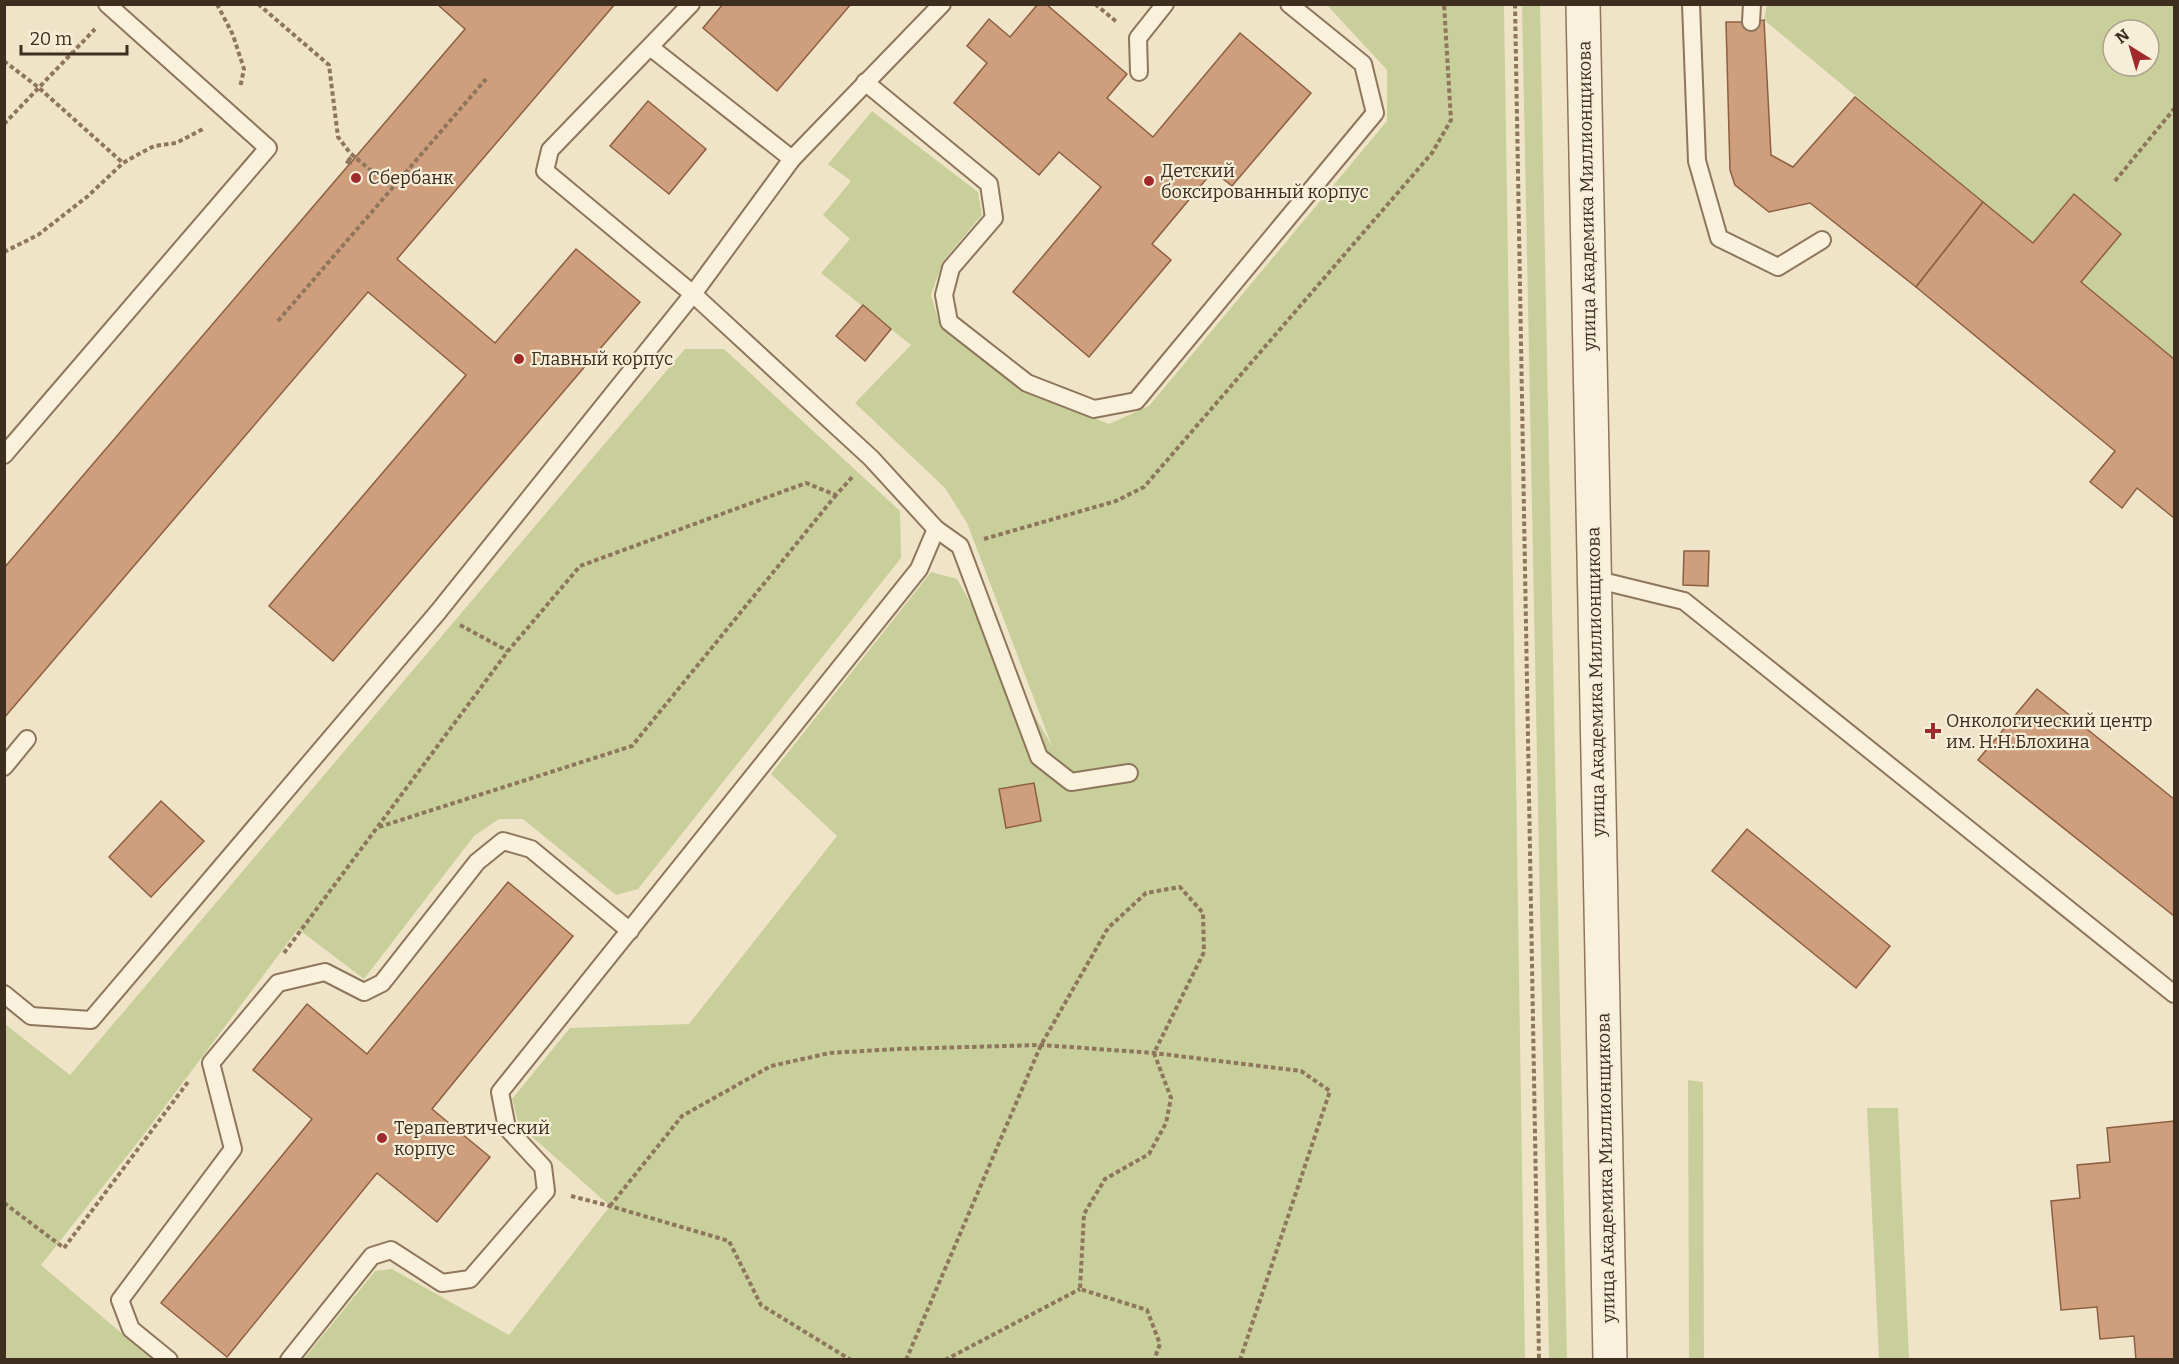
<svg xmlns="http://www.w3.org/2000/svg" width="2179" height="1364" viewBox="0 0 2179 1364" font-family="Bitter,serif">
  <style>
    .green { fill: #c9cf9b; fill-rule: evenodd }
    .building { fill: #cf9f7d; stroke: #8d5f41; stroke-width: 1.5 }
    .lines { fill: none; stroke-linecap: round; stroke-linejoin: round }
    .service-casing { stroke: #8d765c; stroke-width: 20 }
    .minor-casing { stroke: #8d765c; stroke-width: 36 }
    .path { stroke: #8d765c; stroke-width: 4; stroke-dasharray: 4.5 3; stroke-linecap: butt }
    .service { stroke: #faf1dc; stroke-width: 16 }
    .minor { stroke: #faf1dc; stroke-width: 33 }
    .poi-dot { fill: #9e2a2b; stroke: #f7eed8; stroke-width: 2 }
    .labels { text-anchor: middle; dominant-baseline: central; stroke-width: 4.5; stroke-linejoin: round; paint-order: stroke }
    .poi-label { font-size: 18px; fill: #3d2e20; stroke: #f7eed8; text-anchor: start }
    .street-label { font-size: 18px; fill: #3d2e20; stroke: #f7eed8 }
  </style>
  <rect width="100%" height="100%" fill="#f0e4c8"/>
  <!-- green -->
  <g class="green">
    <path d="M1767 4 2174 5V359L2081 282 2120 234 2073 194 2033 243 1764 20ZM2113 30H2149V66H2113Z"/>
    <path d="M1327 5H1504L1525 1359 303 1360 375 1271 392 1269 509 1335 610 1206 519 1125 512 1099 570 1028 689 1024 837 836 771 774 931 572 957 579 1052 746 967 523 945 488 855 403 911 345 821 273 850 239 823 215 851 181 828 164 872 111 978 192 982 215 943 261 931 295 940 326 1023 390 1109 424 1149 406 1387 121V70Z"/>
    <path d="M1522 5H1540L1567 1360 1549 1359Z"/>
    <path d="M685 349H724L900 511 901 558 638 889 616 895 523 819H499L474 836 364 979 298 929 142 1137 41 1265 152 1359H5V1024L70 1075Z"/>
    <path d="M1688 1080 1703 1082 1704 1359H1689Z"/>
    <path d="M1867 1108H1898L1909 1359H1879Z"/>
  </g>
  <!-- building -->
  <g class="building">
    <path d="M437 4H615L397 259 495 343 576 249 640 302 333 661 269 606 466 375 368 292 4 718V568L465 29Z"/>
    <path d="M723 4H851L777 91 703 28Z"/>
    <path d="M1038 4H1046L1127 74 1107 98 1153 137 1240 33 1311 93 1232 186 1213 171 1152 244 1171 260 1089 357 1013 292 1101 187 1059 152 1039 175 954 103 987 63 967 46 989 19 1010 37Z"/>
    <path d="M1764 20 1771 155 1793 167 1855 97 1983 202 1916 287 1810 203 1769 212 1735 185 1730 170 1726 22H1751Z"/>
    <path d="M648 101 706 149 669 194 610 146Z"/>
    <path d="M2074 194 2121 234 2081 282 2174 359V518L2137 488 2122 508 2090 482 2115 451 1916 287 1983 202 2033 243Z"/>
    <path d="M863 305 891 329 865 361 836 336Z"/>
    <path d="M1684 551H1709L1708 586 1683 585Z"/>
    <path d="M2037 689 2174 799V916L1978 760Z"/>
    <path d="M1034 783 1041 821 1006 828 999 789Z"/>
    <path d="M161 801 204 841 151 897 109 857Z"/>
    <path d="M1747 829 1890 946 1856 988 1712 871Z"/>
    <path d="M508 882 573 936 432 1109 490 1157 437 1222 377 1173 227 1357 161 1303 312 1119 253 1070 307 1004 367 1054Z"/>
    <path d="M2174 1121V1360H2136L2134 1336 2100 1339 2097 1307 2061 1310 2051 1201 2080 1198 2077 1165 2110 1162 2107 1128Z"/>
  </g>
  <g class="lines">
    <defs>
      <g id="service">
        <path d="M1691 4 1697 161 1719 238 1778 267 1822 240"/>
        <path d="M1751 22 1752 4"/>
        <path d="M650 47 792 159"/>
        <path d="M1139 72 1138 38 1165 4"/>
        <path d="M865 82 989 184 994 218 951 268 944 295 949 322 1027 383 1094 409 1136 401 1375 113 1363 64 1289 4"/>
        <path d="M4 455 268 148 107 4"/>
        <path d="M936 529 960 546 1039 757 1071 782 1129 773"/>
        <path d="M1594 579 1684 601 2174 994"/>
        <path d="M4 767 27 739"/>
        <path d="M4 994 31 1016 91 1020 438 612 693 294 792 159 942 4"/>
        <path d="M169 1360 131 1329 120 1300 233 1149 211 1063 278 983 325 972 364 992 382 983 477 862 503 841 531 849 630 931"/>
        <path d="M289 1360 372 1256 391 1250 442 1283 470 1279 546 1191 543 1167 507 1128 500 1092 919 569 936 529 871 458 693 294 545 171 550 150 691 4"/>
      </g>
      <path id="minor" d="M1583 4 1610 1360"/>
    </defs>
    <!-- service casing -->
    <use href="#service" class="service-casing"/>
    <!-- minor casing -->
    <use href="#minor" class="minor-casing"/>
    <!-- path -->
    <g class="path">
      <path d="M217 4 233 35 244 69 240 88"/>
      <path d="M258 4 329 65 338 137 350 153 392 188"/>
      <path d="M1095 4 1118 23"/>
      <path d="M1515 4 1539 1360"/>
      <path d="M4 61 38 87 123 163"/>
      <path d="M4 124 95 29"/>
      <path d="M346 161 350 163 348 161 353 155"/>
      <path d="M2115 181 2174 109"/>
      <path d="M4 252 38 235 88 196 123 163 135 156 154 146 176 143 205 128"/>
      <path d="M278 321 486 79"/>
      <path d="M984 539 1116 501 1144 487 1432 153 1451 120 1444 4"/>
      <path d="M460 625 508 651"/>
      <path d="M379 827 632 746 836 495"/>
      <path d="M284 953 508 651 580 566 806 483 836 495 854 475"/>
      <path d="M571 1196 610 1206 729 1241 761 1305 851 1360"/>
      <path d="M4 1203 64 1248 188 1082"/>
      <path d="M610 1206 682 1116 771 1066 830 1053 897 1049 1041 1045 1154 1053 1301 1071 1330 1091 1240 1360"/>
      <path d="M906 1360 1041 1045 1108 928 1146 893 1180 887 1203 913 1204 952 1154 1053 1171 1098 1166 1123 1149 1154 1105 1179 1084 1214 1080 1289 1147 1310 1160 1344 1154 1360"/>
      <path d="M945 1360 1080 1289"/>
    </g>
    <!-- service -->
    <use href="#service" class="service"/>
    <!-- minor -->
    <use href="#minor" class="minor"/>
  </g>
  <!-- markers -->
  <g class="poi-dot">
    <circle cx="356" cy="178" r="6"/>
    <circle cx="1149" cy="181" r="6"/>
    <circle cx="519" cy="359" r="6"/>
    <path d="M1930 722h6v6h6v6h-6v6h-6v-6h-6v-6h6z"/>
    <circle cx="382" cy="1138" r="6"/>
  </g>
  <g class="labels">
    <!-- poi labels -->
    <g class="poi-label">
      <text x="1161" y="171">Детский<tspan x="1161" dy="21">боксированный корпус</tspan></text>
      <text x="368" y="178">Сбербанк</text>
      <text x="531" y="359">Главный корпус</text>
      <text x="1946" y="721">Онкологический центр<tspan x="1946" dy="21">им. Н.Н.Блохина</tspan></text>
      <text x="394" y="1128">Терапевтический<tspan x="394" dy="21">корпус</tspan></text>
    </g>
    <!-- street labels -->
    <g class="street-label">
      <text transform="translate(1587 196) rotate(-91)">улица Академика Миллионщикова</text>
      <text transform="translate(1596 682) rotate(-91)">улица Академика Миллионщикова</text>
      <text transform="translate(1606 1168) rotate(-91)">улица Академика Миллионщикова</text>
    </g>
  </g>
  <!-- border -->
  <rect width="2179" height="1364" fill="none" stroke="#3d2e20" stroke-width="12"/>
  <!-- north arrow -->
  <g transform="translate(2131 48) rotate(323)"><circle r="28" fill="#f7eed8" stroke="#ada18e" stroke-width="1.5"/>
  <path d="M0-4.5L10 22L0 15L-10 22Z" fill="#9e2a2b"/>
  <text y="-9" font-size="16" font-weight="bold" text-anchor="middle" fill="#3d2e20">N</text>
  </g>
  <!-- scale -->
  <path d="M21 45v9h106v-9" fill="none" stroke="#3d2e20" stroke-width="3"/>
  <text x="30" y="45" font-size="18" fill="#3d2e20" stroke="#f7eed8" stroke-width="4.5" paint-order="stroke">20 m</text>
</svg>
